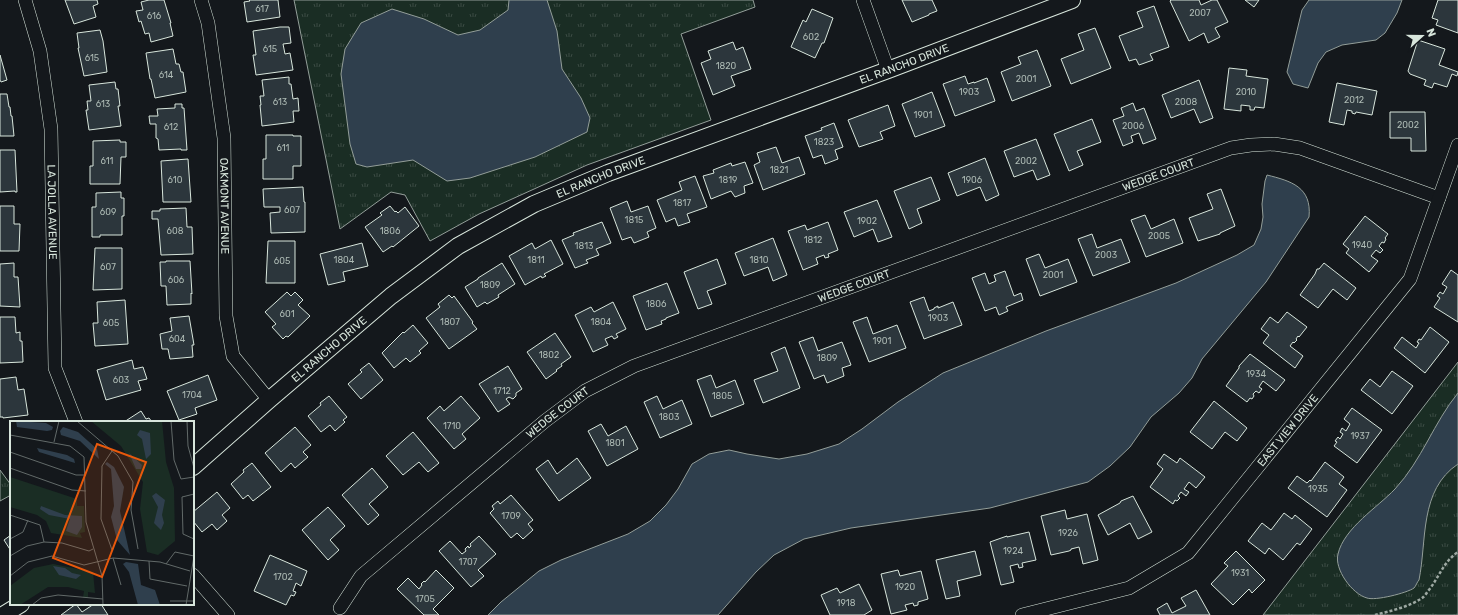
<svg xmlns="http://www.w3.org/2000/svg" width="1458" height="615" viewBox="0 0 1458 615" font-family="Rubik,sans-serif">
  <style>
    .grass { fill: url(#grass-tufts); stroke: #939e99 }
    .water { fill: #2f3f4d; stroke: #939e99 }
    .building { fill: #2c363c; stroke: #d8e6dc }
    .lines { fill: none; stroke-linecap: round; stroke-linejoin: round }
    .minor-casing { stroke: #d8e6dc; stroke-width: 14 }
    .tertiary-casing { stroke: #d8e6dc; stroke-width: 18 }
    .path { stroke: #9da8a2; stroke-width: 2.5; stroke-dasharray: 3 2; stroke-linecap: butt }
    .minor { stroke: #14181c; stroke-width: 13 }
    .tertiary { stroke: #14181c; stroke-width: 16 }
    .labels { text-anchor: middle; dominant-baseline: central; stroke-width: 3; stroke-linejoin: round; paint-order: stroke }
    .number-label { font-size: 9px; fill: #adbab4 }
    .street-label { font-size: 11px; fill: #d8e6dc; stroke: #14181c }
    .inset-road { fill: none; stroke: #626a69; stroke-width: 1 }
    .view { fill: #e8590c; fill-opacity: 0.15; stroke: #e8590c; stroke-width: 2 }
    .inset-edge { fill: none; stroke: #d8e6dc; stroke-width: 2 }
  </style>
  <defs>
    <pattern id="grass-tufts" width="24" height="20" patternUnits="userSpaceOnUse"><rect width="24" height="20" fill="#1a2d24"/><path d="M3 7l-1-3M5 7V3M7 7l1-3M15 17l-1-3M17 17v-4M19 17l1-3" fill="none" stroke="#3b4b43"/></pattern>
  </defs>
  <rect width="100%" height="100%" fill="#14181c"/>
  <!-- grass -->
  <g class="grass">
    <path d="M294 0H753L755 7 681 34 711 120 587 165 479 214 430 241 405 195 391 192 340 229Z"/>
    <path d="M1458 362V615H1263Z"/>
    <path d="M0 470 11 485V495L0 501Z"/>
  </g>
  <!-- water -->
  <g class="water">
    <path d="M509 0H547L557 31 562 69 581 98 590 118 587 132 535 157 470 178 447 181 413 160 367 167 356 164 350 144 341 74 345 49 361 23 392 9 424 19 458 35 480 30 508 10Z"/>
    <path d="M1309 0H1402L1397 13 1385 33 1376 40 1342 45 1326 52 1318 63 1308 88 1293 84 1287 72 1302 10Z"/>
    <path d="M1267 175C1291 181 1312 187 1309 217L1266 282 1202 359 1192 378 1179 393 1151 417 1130 447 1110 466 1088 482 990 508 851 528 804 539 774 555 756 572 718 615H488L501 602 539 571 561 560 628 534 650 521 666 505 678 489 692 464 709 454 729 450 747 454 779 459 807 454 839 444 862 429 898 402 943 373 1046 331 1176 283 1237 255 1254 245 1261 229 1263 217 1262 204 1265 181Z"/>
    <path d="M1458 393V464C1419 490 1427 541 1419 580 1417 582 1416 586 1414 588 1407 593 1375 601 1367 598 1352 594 1334 569 1338 554 1344 528 1378 507 1395 489 1422 460 1434 422 1458 393Z"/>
  </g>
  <!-- building -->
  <g class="building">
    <path d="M65 0H97L98 4 93 6 96 17 74 24Z"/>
    <path d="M149 0H164L171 23H170L173 36 151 42 149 33 145 34 141 21 139 22 136 11 143 10 141 2Z"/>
    <path d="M249 0H278L280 17 247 22 244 2 250 1Z"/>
    <path d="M902 0H932L937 11 929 14V15L912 22Z"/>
    <path d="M1171 0H1199L1201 5 1212 0H1217L1228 22 1215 28 1220 37 1208 43 1204 33 1189 41 1170 1Z"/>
    <path d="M1245 0H1259L1254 7Z"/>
    <path d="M1438 0H1458V33L1436 25 1438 20 1432 18Z"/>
    <path d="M1154 6 1169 47 1150 54 1153 60 1139 65 1136 59 1129 61 1119 36 1143 27 1137 12Z"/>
    <path d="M812 9 833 18 824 43H822L815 58 791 47 803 20 806 22Z"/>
    <path d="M280 27H289L291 43 283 44 285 54 290 53 293 70 256 75 253 55H256L253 31Z"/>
    <path d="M1095 28 1111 68 1071 84 1061 59 1084 50 1078 34Z"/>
    <path d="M100 30 103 41 107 72 84 76 78 48H79L77 33Z"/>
    <path d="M1418 40 1445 49 1439 65 1458 72 1457 76 1452 74 1447 87 1434 83 1432 88 1424 85 1426 80 1410 74 1408 71Z"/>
    <path d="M733 42 736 50 743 47 751 69 731 76 735 86 713 95 701 63 711 59 708 51Z"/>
    <path d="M173 49 176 64H179L181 72H183L186 92 155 98 151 79H150L146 53Z"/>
    <path d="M1037 50 1051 86 1012 101 1001 72 1021 64 1018 57Z"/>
    <path d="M0 55 7 80 1 82 0 80Z"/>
    <path d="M1229 68 1247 70 1246 76 1268 79 1264 108 1255 107 1254 110H1250V106L1241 105V111L1224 109Z"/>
    <path d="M965 76 968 84 974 82V83L987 78 995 101 955 116 943 84Z"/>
    <path d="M289 77V84H291L293 99 298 98 299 111H293L294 122 262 126 260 105H261L260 96H264L262 80Z"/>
    <path d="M1199 80 1213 118 1200 123 1194 109 1171 118 1162 95Z"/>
    <path d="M115 82 116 89H118L120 106H118L121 126 89 130 86 110H88L87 101H91L89 85Z"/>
    <path d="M1337 83 1377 91 1372 115 1356 112 1355 114 1352 113V111L1347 110 1344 125 1329 122Z"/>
    <path d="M932 92 945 126 915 137 902 104Z"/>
    <path d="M0 94H7L9 107H10L11 116H12L14 136H0Z"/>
    <path d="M1133 103 1136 111 1144 108 1156 139 1143 144 1139 133 1131 136 1133 142 1123 146 1113 120 1124 116 1121 108Z"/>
    <path d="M175 104H182V108H184L187 150H181V149L159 150 158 139 156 138V124H150L149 116H158L157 109 175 108Z"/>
    <path d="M888 105 895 126 880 132 883 139 859 147 848 120Z"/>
    <path d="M1390 112H1425L1426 151H1411V138H1390Z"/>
    <path d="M1092 119 1101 142 1077 151 1083 165 1069 171 1054 134Z"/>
    <path d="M834 123 843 147 835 150 838 159 825 164 822 155 813 158 805 136 822 130 821 128Z"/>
    <path d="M266 135H293V136H301V166H293V179H263V159H266Z"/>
    <path d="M1036 139 1050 175 1037 180 1033 170 1014 177 1004 151Z"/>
    <path d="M120 140V142H126V157H121L120 184H90V166H93V141Z"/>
    <path d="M776 147 782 163 799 157 805 174 763 190 754 165 760 162 757 153Z"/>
    <path d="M0 150H15L17 192H15V191L0 192Z"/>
    <path d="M985 158 999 195 986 201 980 187 957 196 948 173Z"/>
    <path d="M188 159 191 202H163L161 161Z"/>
    <path d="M745 162 753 183 744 186 745 193 735 197 731 191 711 199 703 176 714 173 713 170 731 163 732 166Z"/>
    <path d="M695 176 707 207 687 214 690 222 678 226 675 218 666 222 657 200 682 190 679 182Z"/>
    <path d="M931 177 940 200 917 209 922 223 909 229 894 191Z"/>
    <path d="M303 187 304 202H305V232L271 233 270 213 280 212V207H264L263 189Z"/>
    <path d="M1221 189 1235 226 1220 233V234L1198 241 1189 218 1213 209 1207 194Z"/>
    <path d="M121 192V198H124V216H122V235H100V237H92V207H96V193Z"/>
    <path d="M877 200 892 237 878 242 873 229 854 237 844 212Z"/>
    <path d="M627 201 631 212 648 206 656 228 647 232 649 237 634 243 631 237 622 240 610 208Z"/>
    <path d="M0 206H14V224H20L19 251H0Z"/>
    <path d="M390 206 395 212 396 211 398 213 405 207 419 226 393 247 392 246 383 252 365 227 382 215 380 213Z"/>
    <path d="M186 208 187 227H192L193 254 161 255 158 219H152V211H160V209Z"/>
    <path d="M1145 215 1151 229 1174 219 1183 243 1146 257 1131 220Z"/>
    <path d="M1365 216 1388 234 1385 238 1386 239 1384 243 1382 242 1379 246 1383 250 1380 253 1376 250 1371 256 1378 261 1369 272 1346 253 1349 249 1343 244Z"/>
    <path d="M602 222 611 243 596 249 599 255 586 260 588 263 575 268 562 240 574 235 573 233Z"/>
    <path d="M828 222 838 250 828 254 829 257 825 258 824 255 816 258 818 264 803 270 788 231 805 225 807 230Z"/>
    <path d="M1092 234 1097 248 1121 239 1130 262 1093 276 1078 239Z"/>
    <path d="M773 238 787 275 773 281 768 267 744 276 735 253Z"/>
    <path d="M551 240 563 264 544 274 546 276 542 278 541 276 525 285 509 256 532 243 535 249Z"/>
    <path d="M268 241H295V283H266Z"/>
    <path d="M362 243 368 266 343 272 345 281 328 285 320 254Z"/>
    <path d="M95 248H122V289L93 290Z"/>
    <path d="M1039 254 1045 268 1068 259 1077 282 1040 296 1026 259Z"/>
    <path d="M717 259 726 284 707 291 712 304 698 309 684 272Z"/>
    <path d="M166 261H190L192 294 191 293V304L167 305 166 286H161L160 262H166Z"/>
    <path d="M14 263V277H18L20 307 0 306V264Z"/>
    <path d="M502 263 515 284 498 295 499 297 487 304 485 302 477 307 465 287 478 279V278Z"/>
    <path d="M1324 263 1356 288 1347 300 1333 289 1318 308 1300 295 1315 274 1317 269H1319Z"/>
    <path d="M1451 270 1458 275V322L1434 307 1440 298 1437 296 1440 292 1443 294 1447 287 1442 284Z"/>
    <path d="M1005 271 1014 296 1021 293 1023 300 1006 307 1008 311 999 315 996 307 985 311 972 278 985 273 989 284 996 281 994 275Z"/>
    <path d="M667 283 679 313 666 318V319L661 321 662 324 646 330 633 296Z"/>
    <path d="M287 292 291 296 295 292 303 300 298 305 310 316 288 337 286 336 283 339 272 327 276 324 265 312Z"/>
    <path d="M449 295 452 298 454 296 473 322 472 323 477 329 449 349 426 318 440 307 438 304Z"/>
    <path d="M924 297 929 311 934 309V308L938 306V308L953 302 962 325 924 339 910 302Z"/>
    <path d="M125 300 128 344 95 346 93 323H98L97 302Z"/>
    <path d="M613 302 626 329 616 334 618 337 614 339 612 336 605 339 608 345 593 352 575 315 591 307 594 312Z"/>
    <path d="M1287 312 1307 327 1299 337 1298 336 1296 339 1297 340 1294 343 1293 342 1290 346 1303 356 1295 368 1263 343 1269 335 1261 329 1270 317 1278 323Z"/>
    <path d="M189 316 194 345H192L193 357 170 359 168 349H162L160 334 172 331 170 318Z"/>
    <path d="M0 317H15L16 333 20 332V341H22L23 362 0 363Z"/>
    <path d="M867 317 873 334 897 325 906 348 869 362 853 322Z"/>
    <path d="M413 325 428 343 419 351 421 353 410 362 406 358 394 368 382 353 403 332 404 333Z"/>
    <path d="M1430 327 1449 342 1425 373 1394 348 1402 337 1416 348 1419 343 1417 342 1419 339 1421 340Z"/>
    <path d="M555 333 571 357 561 364 562 366 556 370 557 371 546 379 527 352Z"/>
    <path d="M813 337 818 351 842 342 851 365 842 368 844 376 827 383 824 375 814 379 799 342Z"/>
    <path d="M785 347 800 388 763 403 754 380 778 371 771 353Z"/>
    <path d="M1250 354 1285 380 1276 391 1263 381 1259 387 1262 389 1259 393 1256 391 1253 394 1254 396 1252 399 1250 398 1247 402 1226 386 1239 368V366Z"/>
    <path d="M132 360 134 369 143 367 147 379 138 381 141 390 106 400 97 370Z"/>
    <path d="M369 363 383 380 361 399 348 384 362 372 360 370Z"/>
    <path d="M508 366 522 389 516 393V396L513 399 509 397 506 399 510 404 498 412 479 384Z"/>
    <path d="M1392 371 1413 386 1392 414 1361 390 1370 379 1380 387Z"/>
    <path d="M208 375 217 400 195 408 197 414 179 420 167 391Z"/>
    <path d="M711 375 716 388 735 380 744 404 711 417 697 380Z"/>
    <path d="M16 377 18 390 24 389 28 415 3 418V417H0V379Z"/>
    <path d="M329 396 347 417 343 420 345 422 335 431 330 425 321 432 308 416 321 405 320 403Z"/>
    <path d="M461 396 480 418 462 434 466 439 454 449 427 418 440 406 444 411Z"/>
    <path d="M657 396 663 409 682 400 692 424 660 438 644 402Z"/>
    <path d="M1214 401 1247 428 1237 441 1225 432 1212 449 1190 432Z"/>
    <path d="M1352 408 1382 430 1357 463 1334 446 1337 442 1335 441 1338 437 1340 439 1343 434 1340 432 1342 428 1346 431 1350 424 1344 419Z"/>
    <path d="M141 411 146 419 149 418 152 422H124Z"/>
    <path d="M601 424 608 436 626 426 638 449 607 466 588 431Z"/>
    <path d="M295 427 311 445 303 452 308 457 295 468 291 463 281 472 265 453Z"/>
    <path d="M413 432 439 463 428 472 419 462 403 475 386 456Z"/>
    <path d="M1164 454 1177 463 1180 458 1205 477 1196 488 1189 482 1184 489 1189 492 1186 496 1181 492 1178 496 1180 498 1177 501 1175 500 1173 504 1150 487 1163 469 1157 464Z"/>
    <path d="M577 458 591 478 559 501 536 469 548 460 557 474Z"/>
    <path d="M1325 462 1344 477 1339 484 1347 490 1327 517 1288 488 1297 476 1307 483 1310 480 1311 481Z"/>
    <path d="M252 463 271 487 253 501 248 495 243 499 231 484 244 472 243 470Z"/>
    <path d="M372 468 388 487 369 504 379 515 368 525 342 495Z"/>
    <path d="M217 492 230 508 222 515 227 521 217 530 212 524 202 532 193 521V512Z"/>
    <path d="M511 495 533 520 528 524 533 530 523 539 517 533 511 538 490 513 494 509 492 506 498 501 500 504Z"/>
    <path d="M1133 496 1152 532 1138 539 1130 523 1108 535 1098 515 1120 503 1121 501Z"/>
    <path d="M328 507 345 526 330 540 339 550 328 560 302 530Z"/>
    <path d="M1065 510 1067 519 1087 514 1098 560 1083 564 1079 547 1071 549V550L1069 551 1051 555 1041 516Z"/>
    <path d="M1284 513 1292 519 1295 515 1312 529 1300 545 1297 543 1283 560 1269 548 1265 554 1248 541 1262 523 1271 530Z"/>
    <path d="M1029 532 1036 560 1022 563 1023 567 1019 568 1018 564 1010 566 1014 582 1001 585 990 542 1007 536V537Z"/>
    <path d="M11 535V551L4 540Z"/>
    <path d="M479 536 496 554 478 570 484 576 471 587 439 551 450 541 462 554 466 551 465 549 468 546 469 548 471 546 470 544Z"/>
    <path d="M975 551 981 575 957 581 960 596 946 599 936 560Z"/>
    <path d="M1236 551 1265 580 1252 593 1249 589 1233 605 1211 584 1228 566 1224 563Z"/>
    <path d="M270 555 307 571 301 586 296 583 293 591 296 592 294 596 291 595 286 605 254 591Z"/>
    <path d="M436 570 454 588 433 609 439 615H424L397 589 408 578 419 589 422 585 421 584 424 581 425 582Z"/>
    <path d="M898 570 900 576 921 571 928 599 918 602V605L914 606 913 603 905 605 907 610 891 614 881 574Z"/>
    <path d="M859 584 872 610 864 615H830L821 595 837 588 840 593Z"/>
    <path d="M1196 590 1210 615H1160L1157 609 1167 603 1172 613 1186 606 1181 598Z"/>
    <path d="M76 604 82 612 94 604H101L108 615H61Z"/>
  </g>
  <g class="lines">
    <defs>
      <g id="minor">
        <path id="s1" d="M25 0 40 51 51 129 55 368 76 422"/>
        <path id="s2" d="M201 0 208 23 224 138 226 316 233 356 269 400"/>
        <path d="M863 0 888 70"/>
        <path d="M193 575 228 615"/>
        <path id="s3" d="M340 608 361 576 545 421 585 391 634 366 1231 148 1251 145 1274 144 1300 148 1439 198"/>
        <path id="s4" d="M1022 615 1129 588 1188 553 1410 279 1458 145"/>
      </g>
      <g id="tertiary">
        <path id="s5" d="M193 467 269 400 391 296 458 246 534 204 608 173 888 70 1072 0"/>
        <path d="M3 615 21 604"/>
      </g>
    </defs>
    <!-- minor casing -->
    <use href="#minor" class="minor-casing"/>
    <!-- tertiary casing -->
    <use href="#tertiary" class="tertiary-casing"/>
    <!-- path -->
    <path class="path" d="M1375 615C1390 611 1409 607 1422 598 1424 597 1426 594 1428 591 1439 578 1443 562 1458 552"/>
    <!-- minor -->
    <use href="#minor" class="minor"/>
    <!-- tertiary -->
    <use href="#tertiary" class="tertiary"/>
  </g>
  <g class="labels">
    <!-- number labels -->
    <g class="number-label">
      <text x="262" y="9">617</text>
      <text x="1200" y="13">2007</text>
      <text x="154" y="16">616</text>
      <text x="811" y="37">602</text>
      <text x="270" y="49">615</text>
      <text x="92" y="58">615</text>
      <text x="726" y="66">1820</text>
      <text x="166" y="75">614</text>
      <text x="1026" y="79">2001</text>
      <text x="969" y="92">1903</text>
      <text x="1246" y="92">2010</text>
      <text x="1354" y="100">2012</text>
      <text x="280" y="102">613</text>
      <text x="1186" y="102">2008</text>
      <text x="103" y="104">613</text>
      <text x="923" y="115">1901</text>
      <text x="1408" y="125">2002</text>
      <text x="1133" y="126">2006</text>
      <text x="171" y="127">612</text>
      <text x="824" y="142">1823</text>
      <text x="283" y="148">611</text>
      <text x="107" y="161">611</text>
      <text x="1026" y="161">2002</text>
      <text x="779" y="170">1821</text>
      <text x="175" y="180">610</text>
      <text x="728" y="180">1819</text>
      <text x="972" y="180">1906</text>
      <text x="682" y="203">1817</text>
      <text x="292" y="210">607</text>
      <text x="108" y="212">609</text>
      <text x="634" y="220">1815</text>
      <text x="867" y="221">1902</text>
      <text x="175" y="231">608</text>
      <text x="390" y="231">1806</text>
      <text x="1159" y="236">2005</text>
      <text x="813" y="240">1812</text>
      <text x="1362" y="245">1940</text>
      <text x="584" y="246">1813</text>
      <text x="1106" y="255">2003</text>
      <text x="344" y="260">1804</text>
      <text x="536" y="260">1811</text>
      <text x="759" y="260">1810</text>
      <text x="282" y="261">605</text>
      <text x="108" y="267">607</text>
      <text x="1053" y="275">2001</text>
      <text x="176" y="280">606</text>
      <text x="490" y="285">1809</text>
      <text x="656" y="304">1806</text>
      <text x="287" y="314">601</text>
      <text x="938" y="318">1903</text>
      <text x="450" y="322">1807</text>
      <text x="601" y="322">1804</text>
      <text x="111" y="323">605</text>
      <text x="177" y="339">604</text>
      <text x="882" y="341">1901</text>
      <text x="549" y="355">1802</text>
      <text x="827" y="358">1809</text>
      <text x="1256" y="374">1934</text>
      <text x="121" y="380">603</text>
      <text x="502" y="391">1712</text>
      <text x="192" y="395">1704</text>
      <text x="722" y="396">1805</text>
      <text x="669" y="417">1803</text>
      <text x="452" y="426">1710</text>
      <text x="1360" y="436">1937</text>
      <text x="615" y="443">1801</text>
      <text x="1318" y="489">1935</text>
      <text x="511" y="516">1709</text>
      <text x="1068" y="533">1926</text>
      <text x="1013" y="551">1924</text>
      <text x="468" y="562">1707</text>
      <text x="1240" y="573">1931</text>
      <text x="283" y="577">1702</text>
      <text x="905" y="587">1920</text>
      <text x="425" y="599">1705</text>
      <text x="846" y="603">1918</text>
    </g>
    <!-- street labels -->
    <g class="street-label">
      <text stroke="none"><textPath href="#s5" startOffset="828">EL RANCHO DRIVE</textPath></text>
      <text stroke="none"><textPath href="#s3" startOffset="942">WEDGE COURT</textPath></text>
      <text stroke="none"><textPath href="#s5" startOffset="504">EL RANCHO DRIVE</textPath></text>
      <text stroke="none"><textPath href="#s2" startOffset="208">OAKMONT AVENUE</textPath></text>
      <text stroke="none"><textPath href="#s1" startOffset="215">LA JOLLA AVENUE</textPath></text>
      <text stroke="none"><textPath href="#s3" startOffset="618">WEDGE COURT</textPath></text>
      <text stroke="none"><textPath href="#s5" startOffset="180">EL RANCHO DRIVE</textPath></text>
      <text stroke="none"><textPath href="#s3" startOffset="294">WEDGE COURT</textPath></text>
      <text stroke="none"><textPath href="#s4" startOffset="337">EAST VIEW DRIVE</textPath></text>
    </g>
  </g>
  <!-- overview -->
  <g transform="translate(10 421)">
    <rect width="184" height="184" fill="#14181c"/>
    <path d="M81 0H152L156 41 164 67 165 120 148 134 137 131 130 88 133 61 111 25ZM0 56 67 78V85H74L75 111 70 112 72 117 41 112 36 100 27 94 0 86ZM43 143 83 151 85 172 78 171V177H73L74 170 58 166H38L10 184H0V165L24 147Z" fill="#1a2d24"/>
    <path d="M6 0 36 2 43 6 42 9 37 10 7 6ZM53 6 68 11 87 28 89 38 70 20 51 14 50 10ZM130 9 140 12 141 33 136 38 132 18 127 14ZM27 27 57 34 64 38 65 42 29 31ZM119 32 132 44 131 48H126ZM97 41 104 46 114 66 110 90 120 134 107 119 101 96 104 85 101 48 95 43ZM146 72 155 79 152 94 154 102 151 109 144 102 148 86 142 75ZM31 85 55 94 72 95V106L67 114 56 110 60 98 39 94 30 88ZM116 141 128 143 131 164 145 169 150 184H128L119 151 113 143ZM43 145 55 147 62 152 71 154 66 158 49 154Z" fill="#2f3f4d"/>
    <path class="inset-road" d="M67 0 108 35 123 61 121 89 128 128M161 0 164 39 171 58 184 56M177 0 178 25 184 47M0 14 60 25 74 36 76 101 92 155 93 184M44 21 49 0M0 31 66 54H76M0 47 62 69 76 70M184 73 172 76 173 113 184 118M0 94 30 104 34 121M0 118 13 111 18 99M102 129 91 98 92 45 102 30M0 135 17 125 34 121 52 122 79 130 83 128M103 137 111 164M139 140 140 158 177 165M156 143 165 131 184 135M0 155 18 141 42 135 74 144 103 137 150 141 180 150M160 180H184M22 184 31 177 48 174 93 178M176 184 184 135"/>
    <path class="view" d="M87 23 136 41 92 156 43 137Z"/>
    <rect width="184" height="184" class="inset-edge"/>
  </g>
  <!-- north arrow -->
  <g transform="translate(1422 36) rotate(69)" stroke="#14181c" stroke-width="3" paint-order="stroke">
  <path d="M0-3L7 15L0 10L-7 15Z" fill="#d8e6dc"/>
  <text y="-6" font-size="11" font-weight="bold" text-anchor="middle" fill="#d8e6dc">N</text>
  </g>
</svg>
